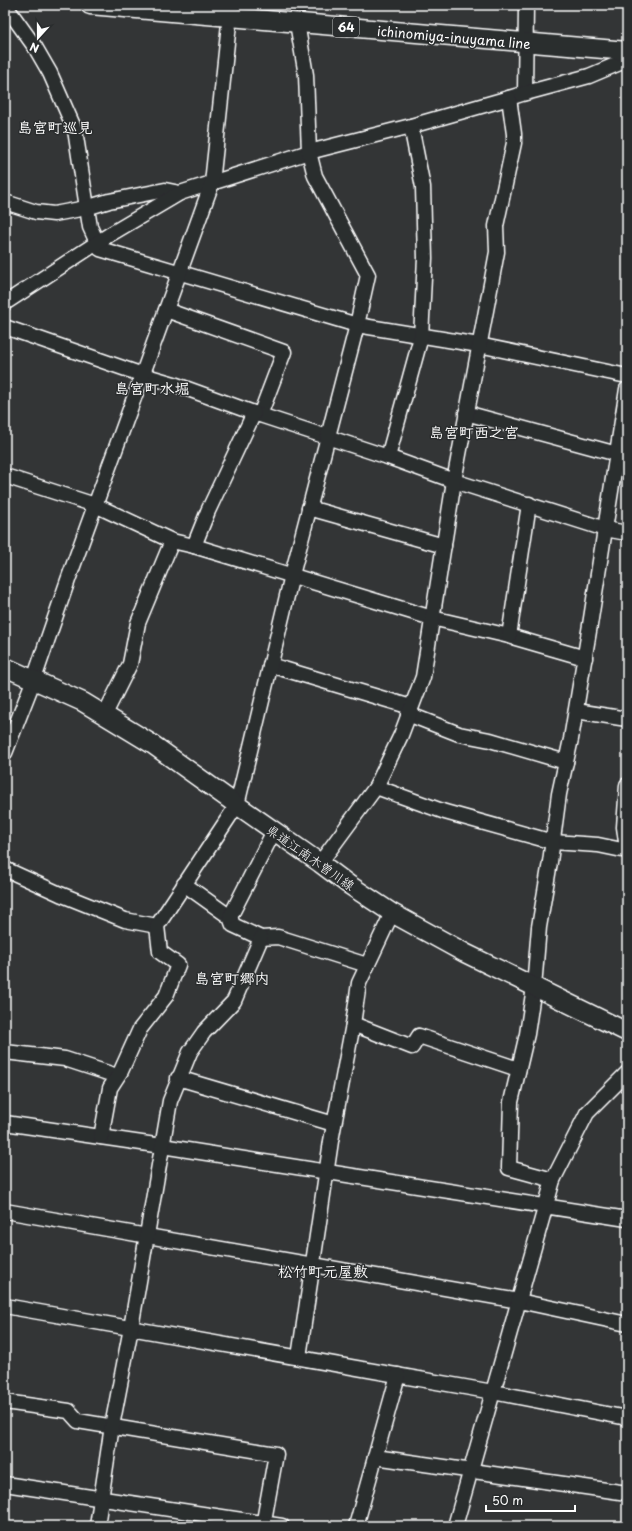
<svg xmlns="http://www.w3.org/2000/svg" width="632" height="1531" viewBox="0 0 632 1531" font-family="'Playpen Sans','Klee One',sans-serif">
  <style>
    .lines { fill: none; stroke-linecap: round; stroke-linejoin: round }
    .minor-casing { stroke: #fff; stroke-width: 17 }
    .major-casing { stroke: #fff; stroke-width: 21 }
    .minor { stroke: #2a2d2e; stroke-width: 14 }
    .major { stroke: #2a2d2e; stroke-width: 18 }
    .labels { text-anchor: middle; dominant-baseline: central; stroke-width: 3; stroke-linejoin: round; paint-order: stroke }
    .shield { fill: #2a2d2e; stroke: #bfc0c0; stroke-width: 1 }
    .shield-label { font-size: 12px; font-weight: bold; fill: #fff }
    .street-label { font-size: 13px; fill: #fff; stroke: #2a2d2e }
    .quarter-label { font-size: 15px; font-weight: bold; fill: #fff; stroke: #2a2d2e }
  </style>
  <rect width="100%" height="100%" fill="#333536"/>
  <filter id="ink" filterUnits="userSpaceOnUse"><feTurbulence type="fractalNoise" baseFrequency=".025" numOctaves="2"/><feDisplacementMap in="SourceGraphic" scale="8" xChannelSelector="R" yChannelSelector="G"/><feConvolveMatrix kernelMatrix="1 2 1 2 8 2 1 2 1" color-interpolation-filters="sRGB"/></filter>
  <g filter="url(#ink)">
    <g class="lines">
      <defs>
        <g id="minor">
          <path d="M5 5 35 47 50 73 75 130 90 227 100 249 357 325 479 345 627 376"/>
          <path d="M525 93 526 5"/>
          <path d="M5 202 36 212 54 214 86 208 109 201 165 190 180 193"/>
          <path d="M5 303 109 235 180 193 309 152 411 126 509 98 522 94 589 76 627 60"/>
          <path d="M166 310 284 352 260 415"/>
          <path d="M5 327 143 375 174 384 254 413 388 457 454 481 605 529 627 533"/>
          <path d="M466 413 617 454"/>
          <path d="M388 457 421 337 425 258 423 187 411 126"/>
          <path d="M5 476 95 505 172 541 194 546 432 618 509 636 585 658"/>
          <path d="M309 508 444 546"/>
          <path d="M194 546 208 511 254 413"/>
          <path d="M509 636 529 504"/>
          <path d="M270 665 411 707"/>
          <path d="M576 711 627 719"/>
          <path d="M105 714 130 664 138 623 172 541"/>
          <path d="M408 714 459 734 490 740 566 762"/>
          <path d="M5 753 34 679 68 580 212 183 231 5"/>
          <path d="M627 785 624 827 627 849"/>
          <path d="M376 787 445 812 553 842 598 845 627 851"/>
          <path d="M320 863 376 787 401 735 423 677 454 481 497 252 496 226 514 143V134L509 98"/>
          <path d="M5 869 60 894 125 920 157 926"/>
          <path d="M184 884 230 917 233 925 261 938 278 937 367 965"/>
          <path d="M230 917 274 831"/>
          <path d="M353 1024 412 1047 419 1036 518 1069"/>
          <path d="M5 1052 65 1059 117 1076"/>
          <path d="M178 1078 334 1124"/>
          <path d="M5 1123 162 1146 627 1219"/>
          <path d="M101 1137 110 1088 121 1071 140 1029 166 996 178 965 160 952 157 926 237 805 292 575 357 325 368 275 315 176 309 152 306 75 297 23"/>
          <path d="M553 1180 509 1168 511 1102 527 1034 534 987 539 927 550 862 559 794 571 739 590 625 627 389"/>
          <path d="M5 1211 519 1301 627 1324"/>
          <path d="M5 1306 493 1392 627 1418"/>
          <path d="M299 1357 331 1141 353 1024 359 983 392 913"/>
          <path d="M5 1402 69 1411 78 1421 276 1454 263 1526"/>
          <path d="M375 1457 627 1493"/>
          <path d="M5 1484 282 1526"/>
          <path d="M97 1526 112 1426 131 1328 170 1101 190 1052 204 1032 234 1001 261 938"/>
          <path d="M356 1526 398 1375"/>
          <path d="M455 1526 553 1180 587 1113 627 1073"/>
        </g>
        <g id="major">
          <path d="M90 5 627 51"/>
          <path d="M5 667 83 702 152 744 237 805 320 863 348 884 392 913 465 953 627 1032"/>
        </g>
      </defs>
      <!-- minor casing -->
      <use href="#minor" class="minor-casing"/>
      <!-- major casing -->
      <use href="#major" class="major-casing"/>
      <!-- minor -->
      <use href="#minor" class="minor"/>
      <!-- major -->
      <use href="#major" class="major"/>
    </g>
  </g>
  <g class="labels">
    <!-- shield labels -->
    <rect class="shield" x="333" y="17" width="26" height="20" rx="3"/>
    <g class="shield-label">
      <text x="346" y="27">64</text>
    </g>
    <!-- street labels -->
    <g class="street-label">
      <text transform="translate(454 37) rotate(5)">ichinomiya-inuyama line</text>
      <text transform="translate(311 857) rotate(35)">県道江南木曽川線</text>
    </g>
    <!-- quarter labels -->
    <g class="quarter-label">
      <text x="55" y="126">島宮町巡見</text>
      <text x="152" y="387">島宮町水堀</text>
      <text x="474" y="431">島宮町西之宮</text>
      <text x="232" y="977">島宮町郷内</text>
      <text x="323" y="1270">松竹町元屋敷</text>
    </g>
  </g>
  <!-- margin -->
  <rect width="632" height="1531" fill="none" stroke="#2a2d2e" stroke-width="20"/>
  <rect x="10" y="10" width="612" height="1511" fill="none" stroke="#fff" stroke-width="1.5" filter="url(#ink)"/>
  <!-- north arrow -->
  <g transform="translate(38 38) rotate(201)" stroke="#2a2d2e" stroke-width="3" paint-order="stroke">
  <path d="M0-3L7 15L0 10L-7 15Z" fill="#ffffff"/>
  <text y="-6" font-size="11" font-weight="bold" text-anchor="middle" fill="#ffffff">N</text>
  </g>
  <!-- scale -->
  <path d="M486 1505v6h89v-6" fill="none" stroke="#ffffff" stroke-width="2"/>
  <text x="492" y="1505" font-size="12" fill="#ffffff" stroke="#2a2d2e" stroke-width="3" paint-order="stroke">50 m</text>
</svg>
